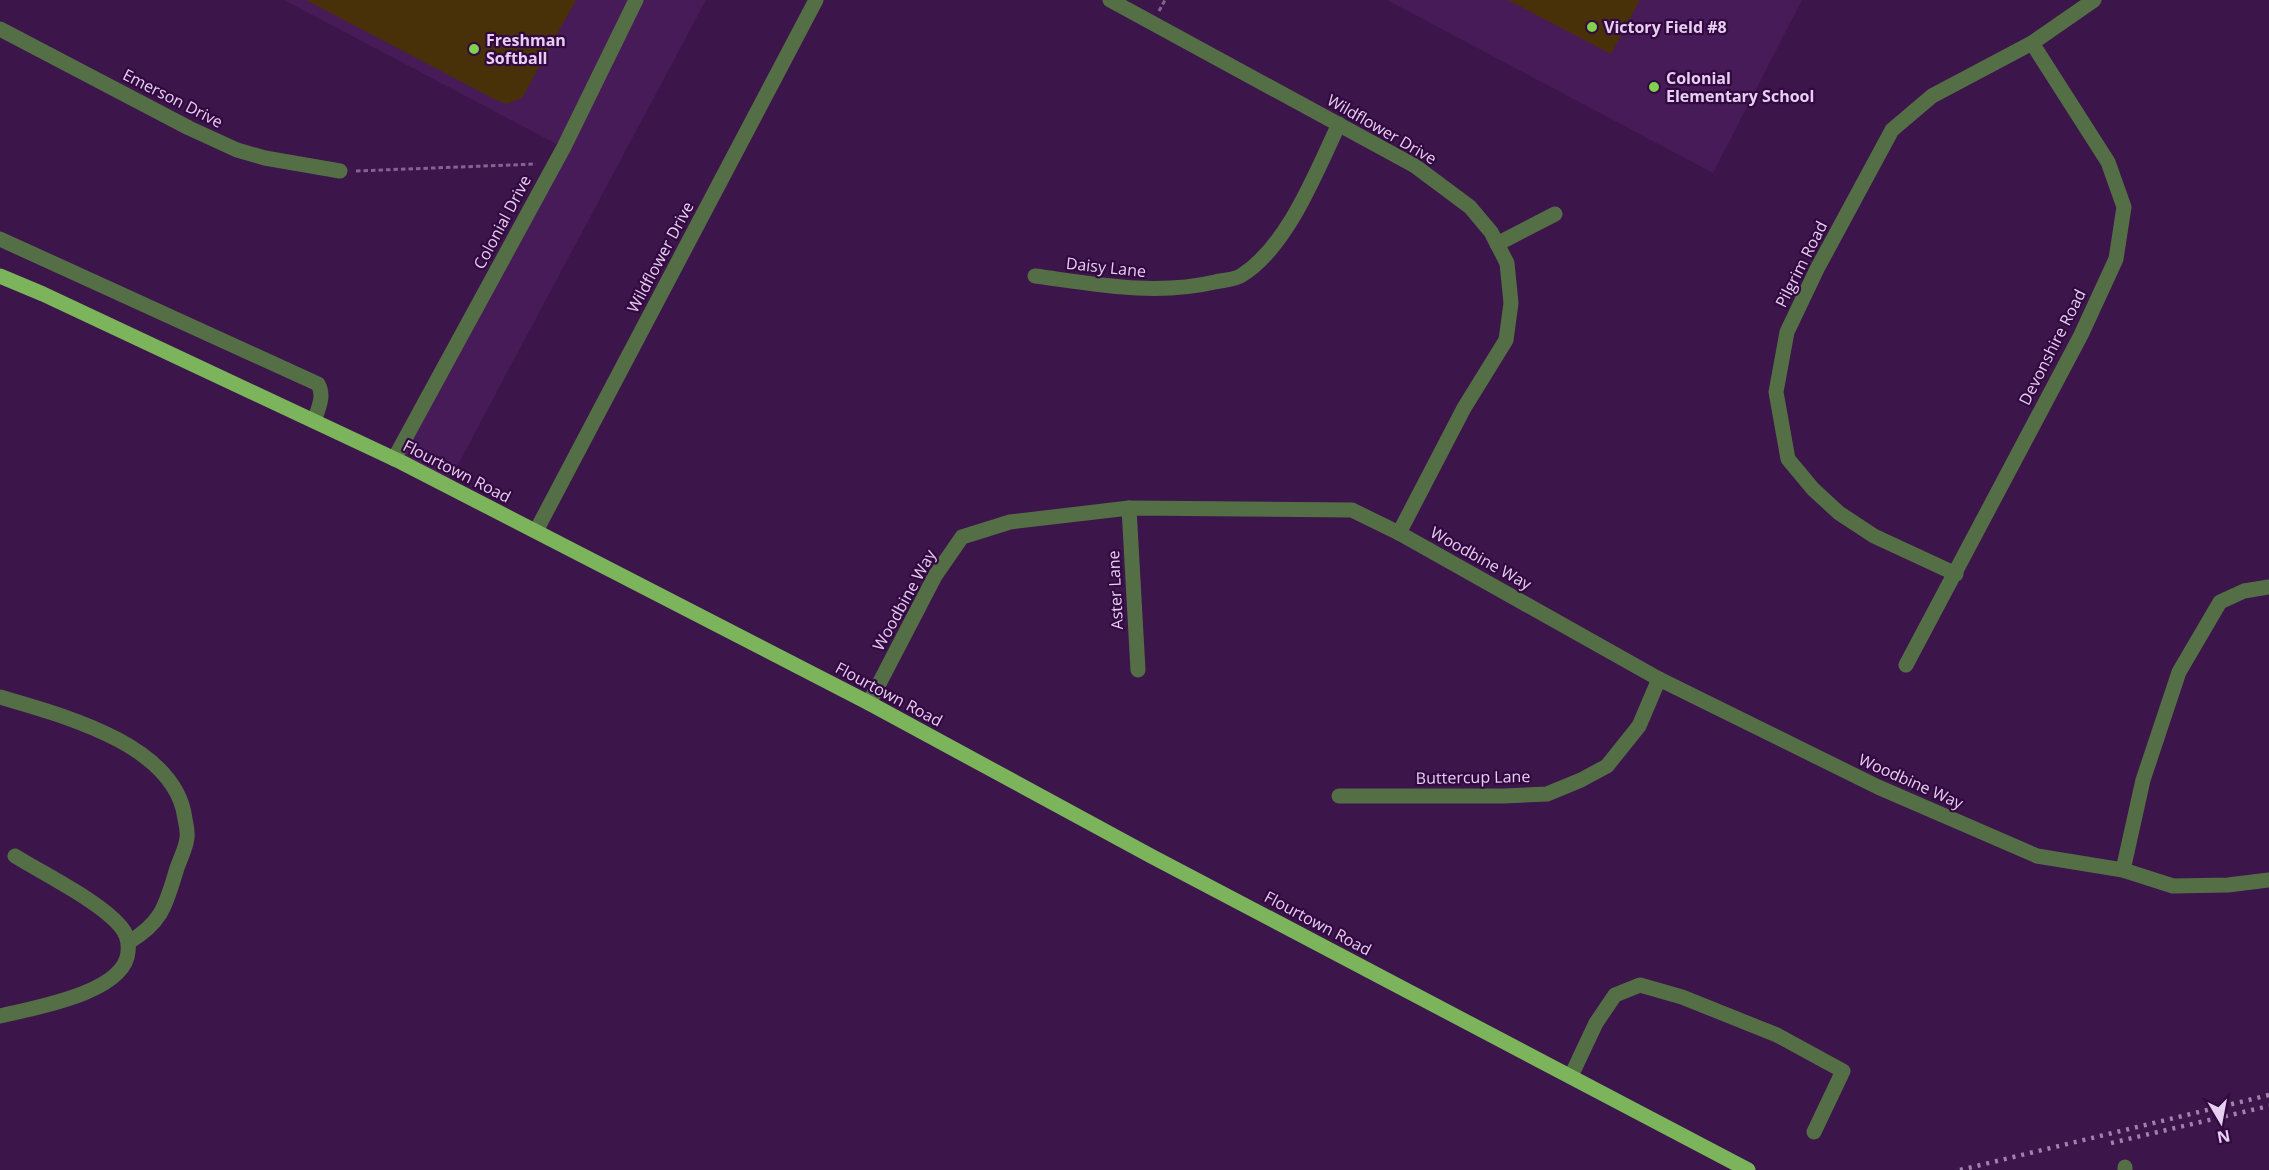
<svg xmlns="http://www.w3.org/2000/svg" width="2269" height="1170" viewBox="0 0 2269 1170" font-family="'Open Sans',sans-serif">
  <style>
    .built { fill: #471b58 }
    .green { fill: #483109 }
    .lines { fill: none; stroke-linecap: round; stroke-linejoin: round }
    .path { stroke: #836390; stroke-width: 3; stroke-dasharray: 4.5 3; stroke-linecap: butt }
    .minor { stroke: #546f45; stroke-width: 15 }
    .major { stroke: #7bb45b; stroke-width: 15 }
    .rail { stroke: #a083ac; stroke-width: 4.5; stroke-dasharray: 3 6; stroke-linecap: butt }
    .poi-dot { fill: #81d050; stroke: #320940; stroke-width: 2 }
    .labels { text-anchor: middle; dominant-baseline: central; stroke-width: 4.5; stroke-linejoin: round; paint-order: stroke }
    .poi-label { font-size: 16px; font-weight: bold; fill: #e6cff0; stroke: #320940; text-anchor: start }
    .street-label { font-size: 16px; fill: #e6cff0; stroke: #320940 }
  </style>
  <rect width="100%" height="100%" fill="#3c154b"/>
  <!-- built -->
  <g class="built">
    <path d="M284 0H706L446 487 394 459 562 147Z"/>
    <path d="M1387 0H1802L1713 173Z"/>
  </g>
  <!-- green -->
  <g class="green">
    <path d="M306 0H576L522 98 507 104 496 100Z"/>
    <path d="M1508 0H1640L1611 54Z"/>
  </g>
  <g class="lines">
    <!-- path -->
    <g class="path">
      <path d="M1159 11 1165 0"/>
      <path d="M356 171 536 164"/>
    </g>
    <!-- minor -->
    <g class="minor">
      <path d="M1110 0 1415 166 1470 207 1491 232 1507 263 1511 303 1506 340 1464 408 1399 533"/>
      <path d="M0 29 189 128 237 150 265 158 340 171"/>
      <path d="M0 239 318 384C325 396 318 409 314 421"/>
      <path d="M1497 244 1555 214"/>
      <path d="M1035 276C1095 284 1155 296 1215 282 1223 280 1235 280 1242 275 1288 246 1316 172 1339 124"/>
      <path d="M394 459 564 147 636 0"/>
      <path d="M1129 508 1138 670"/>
      <path d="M536 531 816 0"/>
      <path d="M1956 574 1874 536 1839 513 1813 489 1788 459 1776 392 1787 332 1817 269 1892 130 1932 96 2032 43 2094 0"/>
      <path d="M1906 665 2081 335 2116 259 2124 207 2108 162 2032 43"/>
      <path d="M0 697C61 715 176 744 185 819 186 825 188 832 187 838 186 848 180 859 177 868 166 904 163 922 129 942"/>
      <path d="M869 703 935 576 962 537 1010 522 1129 508 1352 510 1399 533 1659 679 1878 787 2037 856 2123 870 2173 886 2228 885 2269 880"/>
      <path d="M1339 796H1504L1547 794 1581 780 1607 766 1639 726 1659 679"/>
      <path d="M2123 870 2143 780 2179 672 2220 602 2244 591 2269 587"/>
      <path d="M0 1016C33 1008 125 993 128 952 129 943 127 934 121 927 101 902 44 874 15 856"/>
      <path d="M1571 1076 1596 1023 1615 995 1640 985 1682 997 1777 1035 1843 1071 1814 1132"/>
      <path d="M2125 1167V1170"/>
    </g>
    <!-- major -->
    <path class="major" d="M0 276 43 294 401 462 869 703 1151 856 1748 1170"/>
    <!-- rail -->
    <g class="rail">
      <path d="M2111 1143 2269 1106"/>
      <path d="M1960 1170 2269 1095"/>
    </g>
  </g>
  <!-- markers -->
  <g class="poi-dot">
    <circle cx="1592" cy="27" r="6"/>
    <circle cx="474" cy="49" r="6"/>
    <circle cx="1654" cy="87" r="6"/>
  </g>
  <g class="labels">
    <!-- poi labels -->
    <g class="poi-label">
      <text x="1604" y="27">Victory Field #8</text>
      <text x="486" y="40">Freshman<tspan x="486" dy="18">Softball</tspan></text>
      <text x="1666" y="78">Colonial<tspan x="1666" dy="18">Elementary School</tspan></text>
    </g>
    <!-- street labels -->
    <g class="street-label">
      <text transform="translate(173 98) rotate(27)">Emerson Drive</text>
      <text transform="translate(1382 129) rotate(30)">Wildflower Drive</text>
      <text transform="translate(502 222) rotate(-62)">Colonial Drive</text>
      <text transform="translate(660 257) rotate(-62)">Wildflower Drive</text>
      <text transform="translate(1801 264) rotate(-63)">Pilgrim Road</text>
      <text transform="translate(1106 267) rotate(6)">Daisy Lane</text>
      <text transform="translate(2052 347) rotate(-63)">Devonshire Road</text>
      <text transform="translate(457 471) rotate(27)">Flourtown Road</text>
      <text transform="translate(1481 558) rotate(29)">Woodbine Way</text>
      <text transform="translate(1115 590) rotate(-93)">Aster Lane</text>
      <text transform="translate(904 600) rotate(-61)">Woodbine Way</text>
      <text transform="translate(889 694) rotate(28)">Flourtown Road</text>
      <text transform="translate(1473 777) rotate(-1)">Buttercup Lane</text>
      <text transform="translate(1911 781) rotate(24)">Woodbine Way</text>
      <text transform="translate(1318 923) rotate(28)">Flourtown Road</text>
    </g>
  </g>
  <!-- north arrow -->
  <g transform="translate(2221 1122) rotate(170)" stroke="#320940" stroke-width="4.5" paint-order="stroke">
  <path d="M0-4.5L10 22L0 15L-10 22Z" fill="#e6cff0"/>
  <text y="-9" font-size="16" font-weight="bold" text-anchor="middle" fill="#e6cff0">N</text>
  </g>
</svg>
